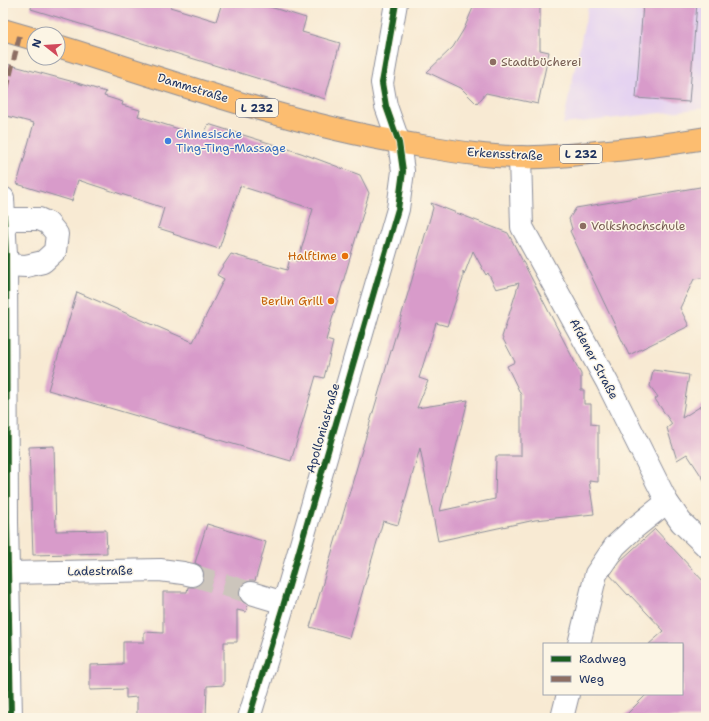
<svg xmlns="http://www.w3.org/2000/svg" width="709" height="721" viewBox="0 0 709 721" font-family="'Shantell Sans',sans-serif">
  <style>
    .built { fill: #e5d3f1 }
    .building { fill: #d89bca; fill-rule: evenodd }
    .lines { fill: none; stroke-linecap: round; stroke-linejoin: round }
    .minor-tunnel { stroke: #ccc5bc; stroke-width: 22; stroke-dasharray: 22 11; stroke-linecap: butt }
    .minor-casing { stroke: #8a8c98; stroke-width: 24 }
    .major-casing { stroke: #8a8c98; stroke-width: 24 }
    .minor { stroke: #fff; stroke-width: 22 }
    .major { stroke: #fcbd6f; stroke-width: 22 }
    .quiet { stroke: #8d6e63; stroke-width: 5; stroke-dasharray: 10 5; stroke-linecap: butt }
    .cycleway-casing { stroke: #fcf5e5; stroke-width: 8 }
    .cycleway { stroke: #1b5e20; stroke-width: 6 }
    .education-dot { fill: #8d6e63; stroke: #fcf5e5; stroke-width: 1.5 }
    .shop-dot { fill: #3f7fe0; stroke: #fcf5e5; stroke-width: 1.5 }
    .food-dot { fill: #e8710a; stroke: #fcf5e5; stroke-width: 1.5 }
    .labels { text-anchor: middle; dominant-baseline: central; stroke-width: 3; stroke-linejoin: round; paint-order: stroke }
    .shield { fill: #fcf5e5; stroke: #5e6a86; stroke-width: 1 }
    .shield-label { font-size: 11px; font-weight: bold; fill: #1b2f5e }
    .education-label { font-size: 12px; fill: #785e54; stroke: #fcf5e5; text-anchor: start }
    .street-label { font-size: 12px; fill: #1b2f5e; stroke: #fcf5e5 }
    .shop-label { font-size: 12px; fill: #366cbe; stroke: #fcf5e5; text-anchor: start }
    .food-label { font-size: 12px; fill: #c56008; stroke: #fcf5e5; text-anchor: end }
  </style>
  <rect width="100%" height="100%" fill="#fcf5e5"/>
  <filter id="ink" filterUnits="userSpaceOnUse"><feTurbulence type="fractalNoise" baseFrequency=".025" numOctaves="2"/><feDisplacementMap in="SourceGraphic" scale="8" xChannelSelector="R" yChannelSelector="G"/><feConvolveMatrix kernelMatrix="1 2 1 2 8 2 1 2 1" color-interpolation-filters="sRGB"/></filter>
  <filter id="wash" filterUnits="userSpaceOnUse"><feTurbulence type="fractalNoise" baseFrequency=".012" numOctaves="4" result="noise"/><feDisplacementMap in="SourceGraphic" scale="16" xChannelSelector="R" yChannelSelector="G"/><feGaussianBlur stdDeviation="0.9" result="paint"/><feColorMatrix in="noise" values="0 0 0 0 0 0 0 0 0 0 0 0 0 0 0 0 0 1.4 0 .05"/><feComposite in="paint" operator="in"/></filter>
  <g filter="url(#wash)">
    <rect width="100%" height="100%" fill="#f8ead3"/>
    <!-- built -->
    <path class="built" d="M589 3H706V108L563 124Z"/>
    <g id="blocks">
      <!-- building -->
      <g class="building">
        <path d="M32 3H172L170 7 216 21 222 3H257L306 18 302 32 340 43 325 99 31 9Z"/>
        <path d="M475 3H540V50L549 52 538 104 486 93 477 104 461 88 427 72 453 47 464 29Z"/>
        <path d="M643 3H697L689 102 636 98Z"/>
        <path d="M3 63 74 82 106 92 104 96 123 102 122 105 140 110 138 116 204 137 208 124 301 153 360 175 369 193 326 340 333 342 324 378 316 376 291 461 48 390 77 292 193 342 224 279 217 275 231 254 287 270 290 258 298 261 313 209 240 186 219 249 173 234 174 233 158 228 164 208 78 180 72 201 17 184 34 123 3 115Z"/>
        <path d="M706 186V277L694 279 680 308 689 326 629 355 570 231 572 229 569 219 576 208Z"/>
        <path d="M431 203 508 233 520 256 581 374V390H584V404H591V424L598 425V482L589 481 594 514 535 520 438 541 420 448 398 525 383 521 349 638 310 627 433 208ZM473 251 486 275 488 273 496 289 519 283 502 337 515 362 507 366 521 395V456H496L495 499 440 511 468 400 417 408 428 381 419 378 436 323 447 326 463 279V271L464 275Z"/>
        <path d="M653 370 689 375 682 418 706 403V483L687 454 677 460 667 428 672 424 655 399 658 397 650 386Z"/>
        <path d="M54 446 56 531 106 530 107 553 33 555 29 447Z"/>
        <path d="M207 524 266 542 255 581H249L243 584 239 590V595L242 601 248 605 246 612 237 610V642H224V685L207 686 206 718H137V697L126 698V689L90 690V665L123 664V642H144V632L163 633V592H187L188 587H196L201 583 204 578V571L201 566 195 563Z"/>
        <path d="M655 529 706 584V718H623L647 694H682V644H649L664 631 629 594 628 595 610 575 620 561Z"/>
      </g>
    </g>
  </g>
  <g filter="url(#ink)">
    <use href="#blocks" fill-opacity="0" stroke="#8a8c98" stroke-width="1"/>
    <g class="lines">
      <!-- minor-tunnel -->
      <path class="minor-tunnel" d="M192 575 251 593"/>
      <defs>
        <g id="minor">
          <path d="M520 157 522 227 607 382 667 502 681 522 706 546"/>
          <path d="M3 198 6 255 7 522 11 718"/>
          <path d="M4 219H39L48 223 57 234 55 251 43 262 26 266 6 265"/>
          <path d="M8 573 160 570 183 573 192 575"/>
          <path d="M251 593 284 603"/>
          <path d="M579 644 596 574 615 546 632 530 667 502"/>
          <path d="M249 718 284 603 398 209 403 171 399 143 386 106 382 83 396 3"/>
          <path d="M562 718 568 694"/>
        </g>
        <g id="major">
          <path d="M3 30 34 39"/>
          <path d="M58 46C180 84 301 128 428 147 458 152 489 157 520 157 546 158 572 155 597 152 633 149 670 144 706 138"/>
        </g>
      </defs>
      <!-- minor casing -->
      <use href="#minor" class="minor-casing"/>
      <!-- major casing -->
      <use href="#major" class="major-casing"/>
      <!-- minor -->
      <use href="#minor" class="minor"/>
      <!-- major -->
      <use href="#major" class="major"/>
      <!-- quiet -->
      <path class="quiet" d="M3 104 20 34"/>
      <defs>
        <g id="cycleway">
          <path d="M3 198 6 255 7 522 11 718"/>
          <path d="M249 718 284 603 398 209 403 171 399 143 386 106 382 83 396 3"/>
        </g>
      </defs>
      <!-- cycleway casing -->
      <use href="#cycleway" class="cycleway-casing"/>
      <!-- cycleway -->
      <use href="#cycleway" class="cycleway"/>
    </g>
  </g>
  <!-- markers -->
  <g class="education-dot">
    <circle cx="493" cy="62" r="4"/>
    <circle cx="583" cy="226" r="4"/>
  </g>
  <circle class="shop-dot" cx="168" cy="141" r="4"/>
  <g class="food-dot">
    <circle cx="345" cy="256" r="4"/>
    <circle cx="331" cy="301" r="4"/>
  </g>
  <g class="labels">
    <!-- shield labels -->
    <g class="shield">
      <rect x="236" y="99" width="42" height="18" rx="3"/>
      <rect x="560" y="145" width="42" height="18" rx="3"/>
    </g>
    <g class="shield-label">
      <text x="257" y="108">L 232</text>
      <text x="581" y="154">L 232</text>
    </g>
    <!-- education labels -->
    <g class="education-label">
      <text x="501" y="62">Stadtbücherei</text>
      <text x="591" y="226">Volkshochschule</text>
    </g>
    <!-- street labels -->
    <g class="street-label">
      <text transform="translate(193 88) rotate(17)">Dammstraße</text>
      <text transform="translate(505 154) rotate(3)">Erkensstraße</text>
      <text transform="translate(594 359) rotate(62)">Afdener Straße</text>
      <text transform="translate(323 428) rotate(-74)">Apolloniastraße</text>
      <text transform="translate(100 571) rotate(-1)">Ladestraße</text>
    </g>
    <!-- shop labels -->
    <g class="shop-label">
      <text x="176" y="134">Chinesische<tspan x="176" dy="14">Ting-Ting-Massage</tspan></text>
    </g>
    <!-- food labels -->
    <g class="food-label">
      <text x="337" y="256">Halftime</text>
      <text x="323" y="301">Berlin Grill</text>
    </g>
  </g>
  <!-- margin -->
  <rect width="709" height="721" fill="none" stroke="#fcf5e5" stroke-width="16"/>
  <!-- legend -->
  <rect x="543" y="643" width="140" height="52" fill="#fcf5e5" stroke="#a2a6af"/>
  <rect x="551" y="656" width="20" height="6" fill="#1b5e20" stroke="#a2a6af"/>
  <text x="579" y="663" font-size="12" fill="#1b2f5e">Radweg</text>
  <rect x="551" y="676" width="20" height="6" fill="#8d6e63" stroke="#a2a6af"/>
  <text x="579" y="683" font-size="12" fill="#1b2f5e">Weg</text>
  <!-- north arrow -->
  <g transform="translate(46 46) rotate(287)"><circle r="19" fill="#fcf5e5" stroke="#a2a6af"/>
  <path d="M0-3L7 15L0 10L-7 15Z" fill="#d1495b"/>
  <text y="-6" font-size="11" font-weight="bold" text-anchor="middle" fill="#1b2f5e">N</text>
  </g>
</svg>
